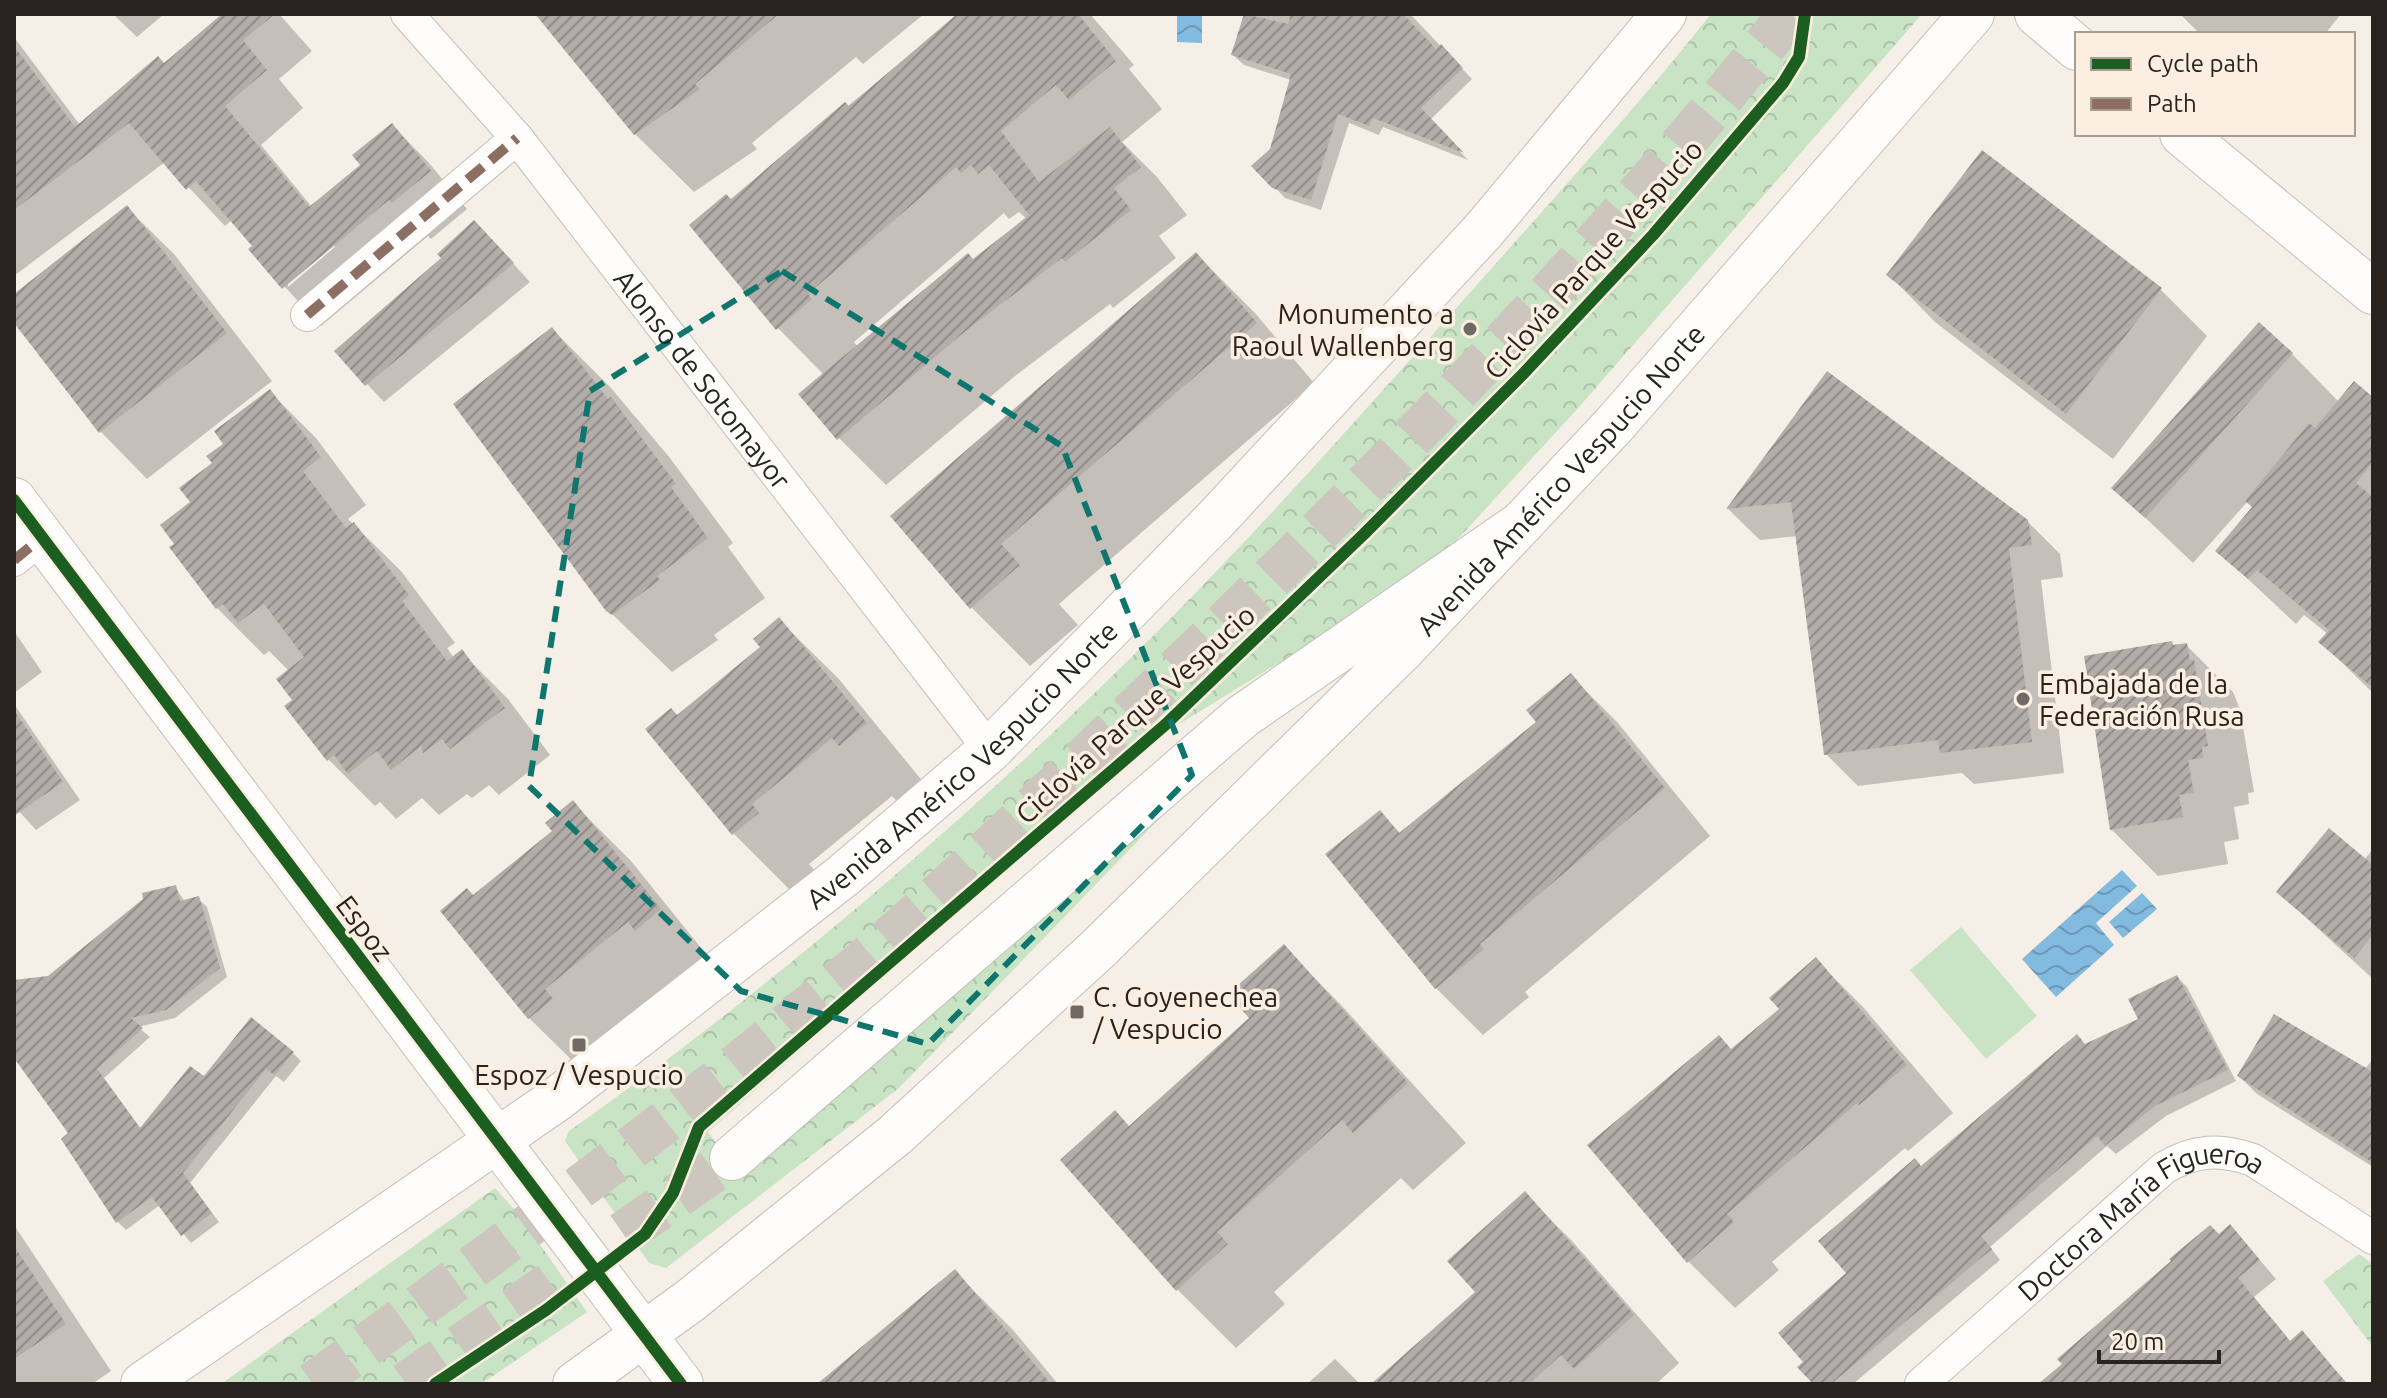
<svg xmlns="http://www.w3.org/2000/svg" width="2387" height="1398" viewBox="0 0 2387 1398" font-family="Ubuntu,sans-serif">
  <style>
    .park { fill: url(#park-crowns) }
    .garden { fill: #c9e3c5 }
    .water { fill: url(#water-waves) }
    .shadow { fill: #0003; fill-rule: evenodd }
    .building { fill: url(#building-hatch) }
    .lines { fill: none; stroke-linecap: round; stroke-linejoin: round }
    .highway-tunnel { stroke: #cdc6bf; stroke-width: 44; stroke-dasharray: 44 22; stroke-linecap: butt }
    .street-casing { stroke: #c4bfb8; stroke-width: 34 }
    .secondary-casing { stroke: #c4bfb8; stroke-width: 46 }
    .primary-casing { stroke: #c4bfb8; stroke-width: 46 }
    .highway-casing { stroke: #c4bfb8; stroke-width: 46 }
    .street { stroke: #fefdfb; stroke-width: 32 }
    .secondary { stroke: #fefdfb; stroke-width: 44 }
    .primary { stroke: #fefdfb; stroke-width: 44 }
    .highway { stroke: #fefdfb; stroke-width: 44 }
    .quiet { stroke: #8d6e63; stroke-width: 10; stroke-dasharray: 20 10; stroke-linecap: butt }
    .cycleway-casing { stroke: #fcefe1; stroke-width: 17 }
    .cycleway { stroke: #1b5e20; stroke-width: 12 }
    .marked { fill: none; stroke: #0f766e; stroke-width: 6; stroke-dasharray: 16 10; stroke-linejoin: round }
    .poi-dot { fill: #706a65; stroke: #fcefe1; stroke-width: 3 }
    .labels { text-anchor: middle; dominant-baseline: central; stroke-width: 7; stroke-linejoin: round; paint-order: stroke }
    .street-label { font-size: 28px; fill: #28231f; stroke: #fcefe1 }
    .poi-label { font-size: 28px; fill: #28231f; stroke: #fcefe1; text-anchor: start }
  </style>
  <defs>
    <pattern id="park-crowns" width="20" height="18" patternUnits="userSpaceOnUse" patternTransform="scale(2)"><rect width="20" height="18" fill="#c9e3c5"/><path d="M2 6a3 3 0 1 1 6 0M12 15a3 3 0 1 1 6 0" fill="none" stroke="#adc2a9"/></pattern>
    <pattern id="water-waves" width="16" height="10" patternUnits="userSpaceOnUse" patternTransform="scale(2)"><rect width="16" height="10" fill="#83badf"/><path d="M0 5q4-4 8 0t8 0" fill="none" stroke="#6b97b4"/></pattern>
    <pattern id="building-hatch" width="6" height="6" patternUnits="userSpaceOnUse" patternTransform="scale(2)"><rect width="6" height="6" fill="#b3adaa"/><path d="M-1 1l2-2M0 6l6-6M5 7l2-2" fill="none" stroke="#928c8a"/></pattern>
  </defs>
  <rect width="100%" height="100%" fill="#f6efe7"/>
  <!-- park -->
  <g class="park">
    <path d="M1711 14H1922L1579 407 1456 541 1329 632 1163 734 708 1132 734 1168 1191 786 899 1088 666 1268 649 1263 565 1141 569 1131C784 979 983 806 1169 620 1263 525 1353 424 1442 324 1533 221 1626 121 1711 14Z"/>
    <path d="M495 1188 521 1217 587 1312 481 1384H221Z"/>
    <path d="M2359 1254 2373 1264V1347L2323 1281Z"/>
  </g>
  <!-- garden -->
  <path class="garden" d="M1961 927 2037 1016 1986 1059 1910 970Z"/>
  <!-- water -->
  <g class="water">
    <path d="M1177 14H1202V43L1177 42Z"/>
    <path d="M2122 870 2137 886 2096 923 2114 945 2056 997 2022 959Z"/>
    <path d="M2142 893 2157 909 2123 938 2109 922Z"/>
  </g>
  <!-- shadow -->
  <g class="shadow">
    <path d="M113 14H164L137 37Z"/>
    <path d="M225 14H279L312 51 279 79 303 108 261 145 312 207 363 165 392 125 429 163 467 209 431 239 428 236 321 326 251 250 255 246 232 220 225 226 165 162 14 276V37L80 125 165 65ZM333 244 335 247 288 287V282Z"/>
    <path d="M541 14H924L863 64 856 57 752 143 757 149 694 192 635 134Z"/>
    <path d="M961 14H1090L1134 65 1129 69 1162 109 1122 142 1157 177 1187 215 1159 236 1176 258 1113 308 1110 304 1015 376 886 485 839 438 824 375 778 328 731 201ZM1019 212 1027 219 858 347 854 342 1004 213 1009 219Z"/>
    <path d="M1252 14H1414L1412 16 1472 79 1430 120 1468 160 1383 127 1379 135 1349 123 1321 210 1285 198 1254 166 1272 150 1291 80 1244 65 1233 55 1244 21Z"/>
    <path d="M2180 14H2341L2325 34H2200Z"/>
    <path d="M127 208 174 254 272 381 147 479 101 432 14 320V296Z"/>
    <path d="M492 240 530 282 384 402 367 384Z"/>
    <path d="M1196 254 1255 313 1314 383 1059 604 1078 625 1030 666 971 607 892 516Z"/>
    <path d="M1889 275 2161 290 2207 336 2113 459 1935 322Z"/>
    <path d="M552 329 611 388 670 458 733 543 728 547 765 598 714 635 718 640 672 672 608 610Z"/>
    <path d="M2292 354 2339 402 2373 400V693L2321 642 2328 634 2304 615 2296 624 2218 551 2254 507 2248 501 2193 563 2114 488Z"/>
    <path d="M1827 374 2027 521 2060 554 2063 577 2041 580 2064 773 1974 784 1962 773 1858 786 1826 754 1798 536 1760 540 1728 509Z"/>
    <path d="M270 392 316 438 366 505 348 519 401 571 455 643 447 648 454 658 461 652 508 699 550 755 499 795 489 785 472 798 467 794 439 815 422 798 396 819 380 802 375 806 328 759 295 700 289 671 269 651 264 655 217 608 172 548 177 544 193 502 226 444Z"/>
    <path d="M779 620 838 678 924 783 899 803 892 796 809 864 816 872 792 892 734 834 678 717 762 647Z"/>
    <path d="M14 631 42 672 14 693Z"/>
    <path d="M2171 643 2176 647 2186 645 2233 692 2240 709 2254 792 2248 793 2249 804 2234 807 2239 839 2224 842 2228 864 2158 876 2111 829Z"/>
    <path d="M1571 676 1618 723 1710 836 1525 992 1529 997 1483 1035 1436 988 1328 854 1380 812 1401 834 1538 722Z"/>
    <path d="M14 704 80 800 36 830 14 806Z"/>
    <path d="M573 803 631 861 718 969 588 1076 529 1018 473 897 555 831Z"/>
    <path d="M2373 849V979L2278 892 2364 860Z"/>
    <path d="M175 887 185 902 198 899 207 907 227 977 175 1018 138 1027 150 1037 104 1078 141 1129 204 1079 293 1053 301 1061 284 1082 276 1076 190 1183 219 1222 191 1243 160 1205 126 1230 118 1222 71 1134 19 1062 14 1061V982L49 977Z"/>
    <path d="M1284 947 1342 1006 1466 1143 1413 1190 1401 1178 1274 1292 1285 1304 1236 1348 1178 1290 1062 1160 1130 1128 1252 1018Z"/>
    <path d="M1816 960 1863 1007 1953 1113 1908 1151 1905 1148 1772 1262 1779 1270 1735 1308 1688 1261 1782 1009Z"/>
    <path d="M2177 977 2187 987 2236 1081 2166 1116 2116 1154 2107 1146 1990 1247 2000 1260 1853 1384H1816L1806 1362 1848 1273 1922 1168 2086 1046 2140 1020Z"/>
    <path d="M2371 1061 2373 1167 2257 1094 2239 1076 2365 1069Z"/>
    <path d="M1525 1194 1572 1241 1679 1363 1656 1384H1374L1478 1292Z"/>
    <path d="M14 1225 111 1371 92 1384H14Z"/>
    <path d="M2219 1236 2247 1245 2276 1279 2254 1297 2291 1342 2302 1333 2348 1384H2039Z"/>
    <path d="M954 1271 1013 1330 1058 1384H820Z"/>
    <path d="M1335 1359 1360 1384H1307Z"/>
  </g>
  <!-- building -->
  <g class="building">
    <path d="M222 14H275L243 40 267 70 225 106 309 207 360 165 352 155 392 123 431 171 392 203 389 200 282 289 248 249 252 246 196 181 186 190 129 123 14 210V46L75 127 158 56 164 63Z"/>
    <path d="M535 14H779L695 84 700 89 634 135Z"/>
    <path d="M957 14H1078L1116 61 1069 100 1056 85 1001 131 1039 182 1110 127 1141 167 1114 188 1131 210 1065 262 1062 258 968 329 837 440 798 394 968 253 973 259 1029 215 989 165 978 174 971 165 961 173 956 167 808 294 812 299 776 330 689 225 726 194 731 199 845 102 849 106Z"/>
    <path d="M1244 14 1288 24 1291 14H1403L1436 49 1441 44 1463 68 1421 108 1464 153 1373 118 1369 126 1338 114 1311 200 1272 188 1251 166 1270 149 1291 74 1231 55Z"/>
    <path d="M1982 150 2162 288 2066 414 1886 275Z"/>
    <path d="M127 205 227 333 99 433 14 323V294Z"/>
    <path d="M474 220 514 263 365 386 334 351 441 258 437 254Z"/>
    <path d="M1196 252 1257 323 1001 544 1020 565 970 609 890 516Z"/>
    <path d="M2259 322 2293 353 2145 518 2111 488Z"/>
    <path d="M552 327 608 399 611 397 676 484 671 487 708 538 657 576 660 580 612 615 606 611 453 404Z"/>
    <path d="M1827 371 2028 520 2032 545 2009 548 2032 742 1940 753 1938 740 1824 755 1791 502 1726 509Z"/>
    <path d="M2354 381 2373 397V462L2356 483 2373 497V688L2318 642 2329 630 2257 570 2248 579 2215 551 2252 507 2245 501 2309 423 2315 428Z"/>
    <path d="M270 389 321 457 303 471 346 528 354 522 409 595 402 601 447 661 462 649 505 708 450 749 442 739 423 753 421 746 391 770 377 751 348 774 334 755 327 761 284 706 292 700 276 679 304 657 264 604 238 623 223 604 216 609 169 547 174 544 160 525 190 502 179 488 212 463 206 456 223 444 214 431Z"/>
    <path d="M779 617 867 723 839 746 832 738 752 804 759 813 732 835 645 729 671 708 677 715 760 647 753 639Z"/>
    <path d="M2172 641 2173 645 2187 643 2190 660H2194L2208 746 2202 747 2203 758 2188 760 2194 793 2179 795 2183 817 2110 830 2084 656Z"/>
    <path d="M1571 673 1665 788 1480 944 1484 949 1435 989 1325 854 1380 810 1399 833 1536 722 1526 710Z"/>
    <path d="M14 710 63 782 14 816Z"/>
    <path d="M573 800 661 909 635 931 628 922 545 989 553 999 528 1019 440 911 467 888 473 895 552 831 545 823Z"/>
    <path d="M2329 828 2373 865V935L2354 958 2276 892Z"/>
    <path d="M176 885 180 901 199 896 220 968 166 1010 131 1018 143 1028 97 1069 140 1128 190 1066 204 1076 251 1017 294 1052 275 1075 266 1069 183 1173 212 1213 181 1236 152 1197 116 1223 61 1139 68 1133 14 1058V980L48 976 143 899 142 893Z"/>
    <path d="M1284 944 1408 1083 1353 1133 1342 1120 1217 1232 1228 1244 1176 1291 1060 1160 1115 1110 1129 1126 1249 1018 1228 994Z"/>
    <path d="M1816 957 1907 1065 1859 1105 1857 1103 1727 1214 1734 1222 1687 1263 1587 1145 1719 1035 1731 1049 1779 1009 1769 998Z"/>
    <path d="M2177 975 2228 1070 2155 1106 2105 1146 2097 1136 1981 1236 1992 1249 1831 1384H1813L1797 1367 1803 1362 1778 1333 1846 1273 1818 1241 1915 1158 1921 1166 2077 1034 2085 1044 2138 1019 2128 999Z"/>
    <path d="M2274 1014 2373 1072V1163L2237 1076Z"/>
    <path d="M1525 1191 1634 1315 1574 1369 1561 1355 1529 1384H1371L1475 1292 1447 1261Z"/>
    <path d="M2230 1224 2260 1260 2238 1278 2290 1341 2302 1330 2347 1384H2038L2062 1364 2057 1359 2171 1261 2169 1259 2210 1225 2219 1234Z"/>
    <path d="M14 1246 66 1324 14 1359Z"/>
    <path d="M955 1269 1051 1384H817Z"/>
  </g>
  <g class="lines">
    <!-- highway-tunnel -->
    <g class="highway-tunnel">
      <path d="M313 1384C485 1259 658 1132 822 996 952 889 1073 769 1195 652 1406 449 1607 243 1790 14"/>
      <path d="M406 1384 732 1158"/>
    </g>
    <defs>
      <g id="street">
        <path id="s1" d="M407 14 517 138 990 750"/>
        <path d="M307 315 517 138"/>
        <path d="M14 560 41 538"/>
        <path id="s2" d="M1921 1384 2164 1168C2194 1150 2220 1148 2253 1160L2373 1238"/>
      </g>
      <g id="secondary">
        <path d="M2037 14 2077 48"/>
        <path d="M2182 134 2373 292"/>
        <path d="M14 500 681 1384"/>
      </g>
      <g id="primary">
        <path id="s3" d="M143 1384 557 1099 844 875 990 750 1217 518 1484 230 1664 14"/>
        <path id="s4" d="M575 1384 691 1300 895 1135 1098 949 1405 647 1614 425 1972 14"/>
      </g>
      <path id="highway" d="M732 1158 1243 716 1522 523"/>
    </defs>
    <!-- street casing -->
    <use href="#street" class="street-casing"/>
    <!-- secondary casing -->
    <use href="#secondary" class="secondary-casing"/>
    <!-- primary casing -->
    <use href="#primary" class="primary-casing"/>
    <!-- highway casing -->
    <use href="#highway" class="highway-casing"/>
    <!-- street -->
    <use href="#street" class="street"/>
    <!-- secondary -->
    <use href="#secondary" class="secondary"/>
    <!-- primary -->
    <use href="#primary" class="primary"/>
    <!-- highway -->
    <use href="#highway" class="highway"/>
    <!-- quiet -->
    <g class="quiet">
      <path d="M307 315 517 138"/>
      <path d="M14 560 41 538"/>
    </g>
    <defs>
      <g id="cycleway">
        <path d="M14 500 681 1384"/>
        <path d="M435 1384 546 1310 645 1234 673 1193 699 1127 1165 725 1364 534 1524 373 1653 235 1783 83 1799 57 1805 14"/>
      </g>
    </defs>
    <!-- cycleway casing -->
    <use href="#cycleway" class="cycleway-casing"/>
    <!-- cycleway -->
    <use href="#cycleway" class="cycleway"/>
  </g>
  <!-- marked area -->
  <path class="marked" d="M782 271 1062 446 1192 775 928 1044 741 991 529 786 590 391Z"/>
  <!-- markers -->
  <g class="poi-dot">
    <circle cx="1470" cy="329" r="8"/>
    <circle cx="2023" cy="699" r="8"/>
    <rect x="1069" y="1004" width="16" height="16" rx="4"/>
    <rect x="571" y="1037" width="16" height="16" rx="4"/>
  </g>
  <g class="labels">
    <!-- street labels -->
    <g class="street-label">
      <text transform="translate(1593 259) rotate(-48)">Ciclovía Parque Vespucio</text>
      <text stroke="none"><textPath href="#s1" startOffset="470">Alonso de Sotomayor</textPath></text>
      <text stroke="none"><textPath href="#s4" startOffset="1340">Avenida Américo Vespucio Norte</textPath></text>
      <text transform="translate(1135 714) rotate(-42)">Ciclovía Parque Vespucio</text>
      <text stroke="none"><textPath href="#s3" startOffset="1028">Avenida Américo Vespucio Norte</textPath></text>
      <text transform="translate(365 928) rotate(53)">Espoz</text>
      <text stroke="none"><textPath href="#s2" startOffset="282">Doctora María Figueroa</textPath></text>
    </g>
    <!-- poi labels -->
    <g class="poi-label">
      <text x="1454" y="313" text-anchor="end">Monumento a<tspan x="1454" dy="32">Raoul Wallenberg</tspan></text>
      <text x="2039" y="683">Embajada de la<tspan x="2039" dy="32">Federación Rusa</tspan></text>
      <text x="1093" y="996">C. Goyenechea<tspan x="1093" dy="32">/ Vespucio</tspan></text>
      <text x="579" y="1074" text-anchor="middle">Espoz / Vespucio</text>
    </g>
  </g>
  <!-- border -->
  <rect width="2387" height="1398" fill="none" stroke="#28231f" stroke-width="32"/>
  <!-- legend -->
  <rect x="2075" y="32" width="280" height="104" fill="#fcefe1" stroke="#a79d93" stroke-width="2"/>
  <rect x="2091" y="58" width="40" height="12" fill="#1b5e20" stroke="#a79d93" stroke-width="2"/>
  <text x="2147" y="72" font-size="24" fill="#28231f">Cycle path</text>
  <rect x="2091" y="98" width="40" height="12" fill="#8d6e63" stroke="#a79d93" stroke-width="2"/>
  <text x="2147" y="112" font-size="24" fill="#28231f">Path</text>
  <!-- scale -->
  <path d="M2099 1350v12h120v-12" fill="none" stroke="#28231f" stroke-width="4"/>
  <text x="2111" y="1350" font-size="24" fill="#28231f" stroke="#fcefe1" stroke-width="6" paint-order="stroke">20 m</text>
</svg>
